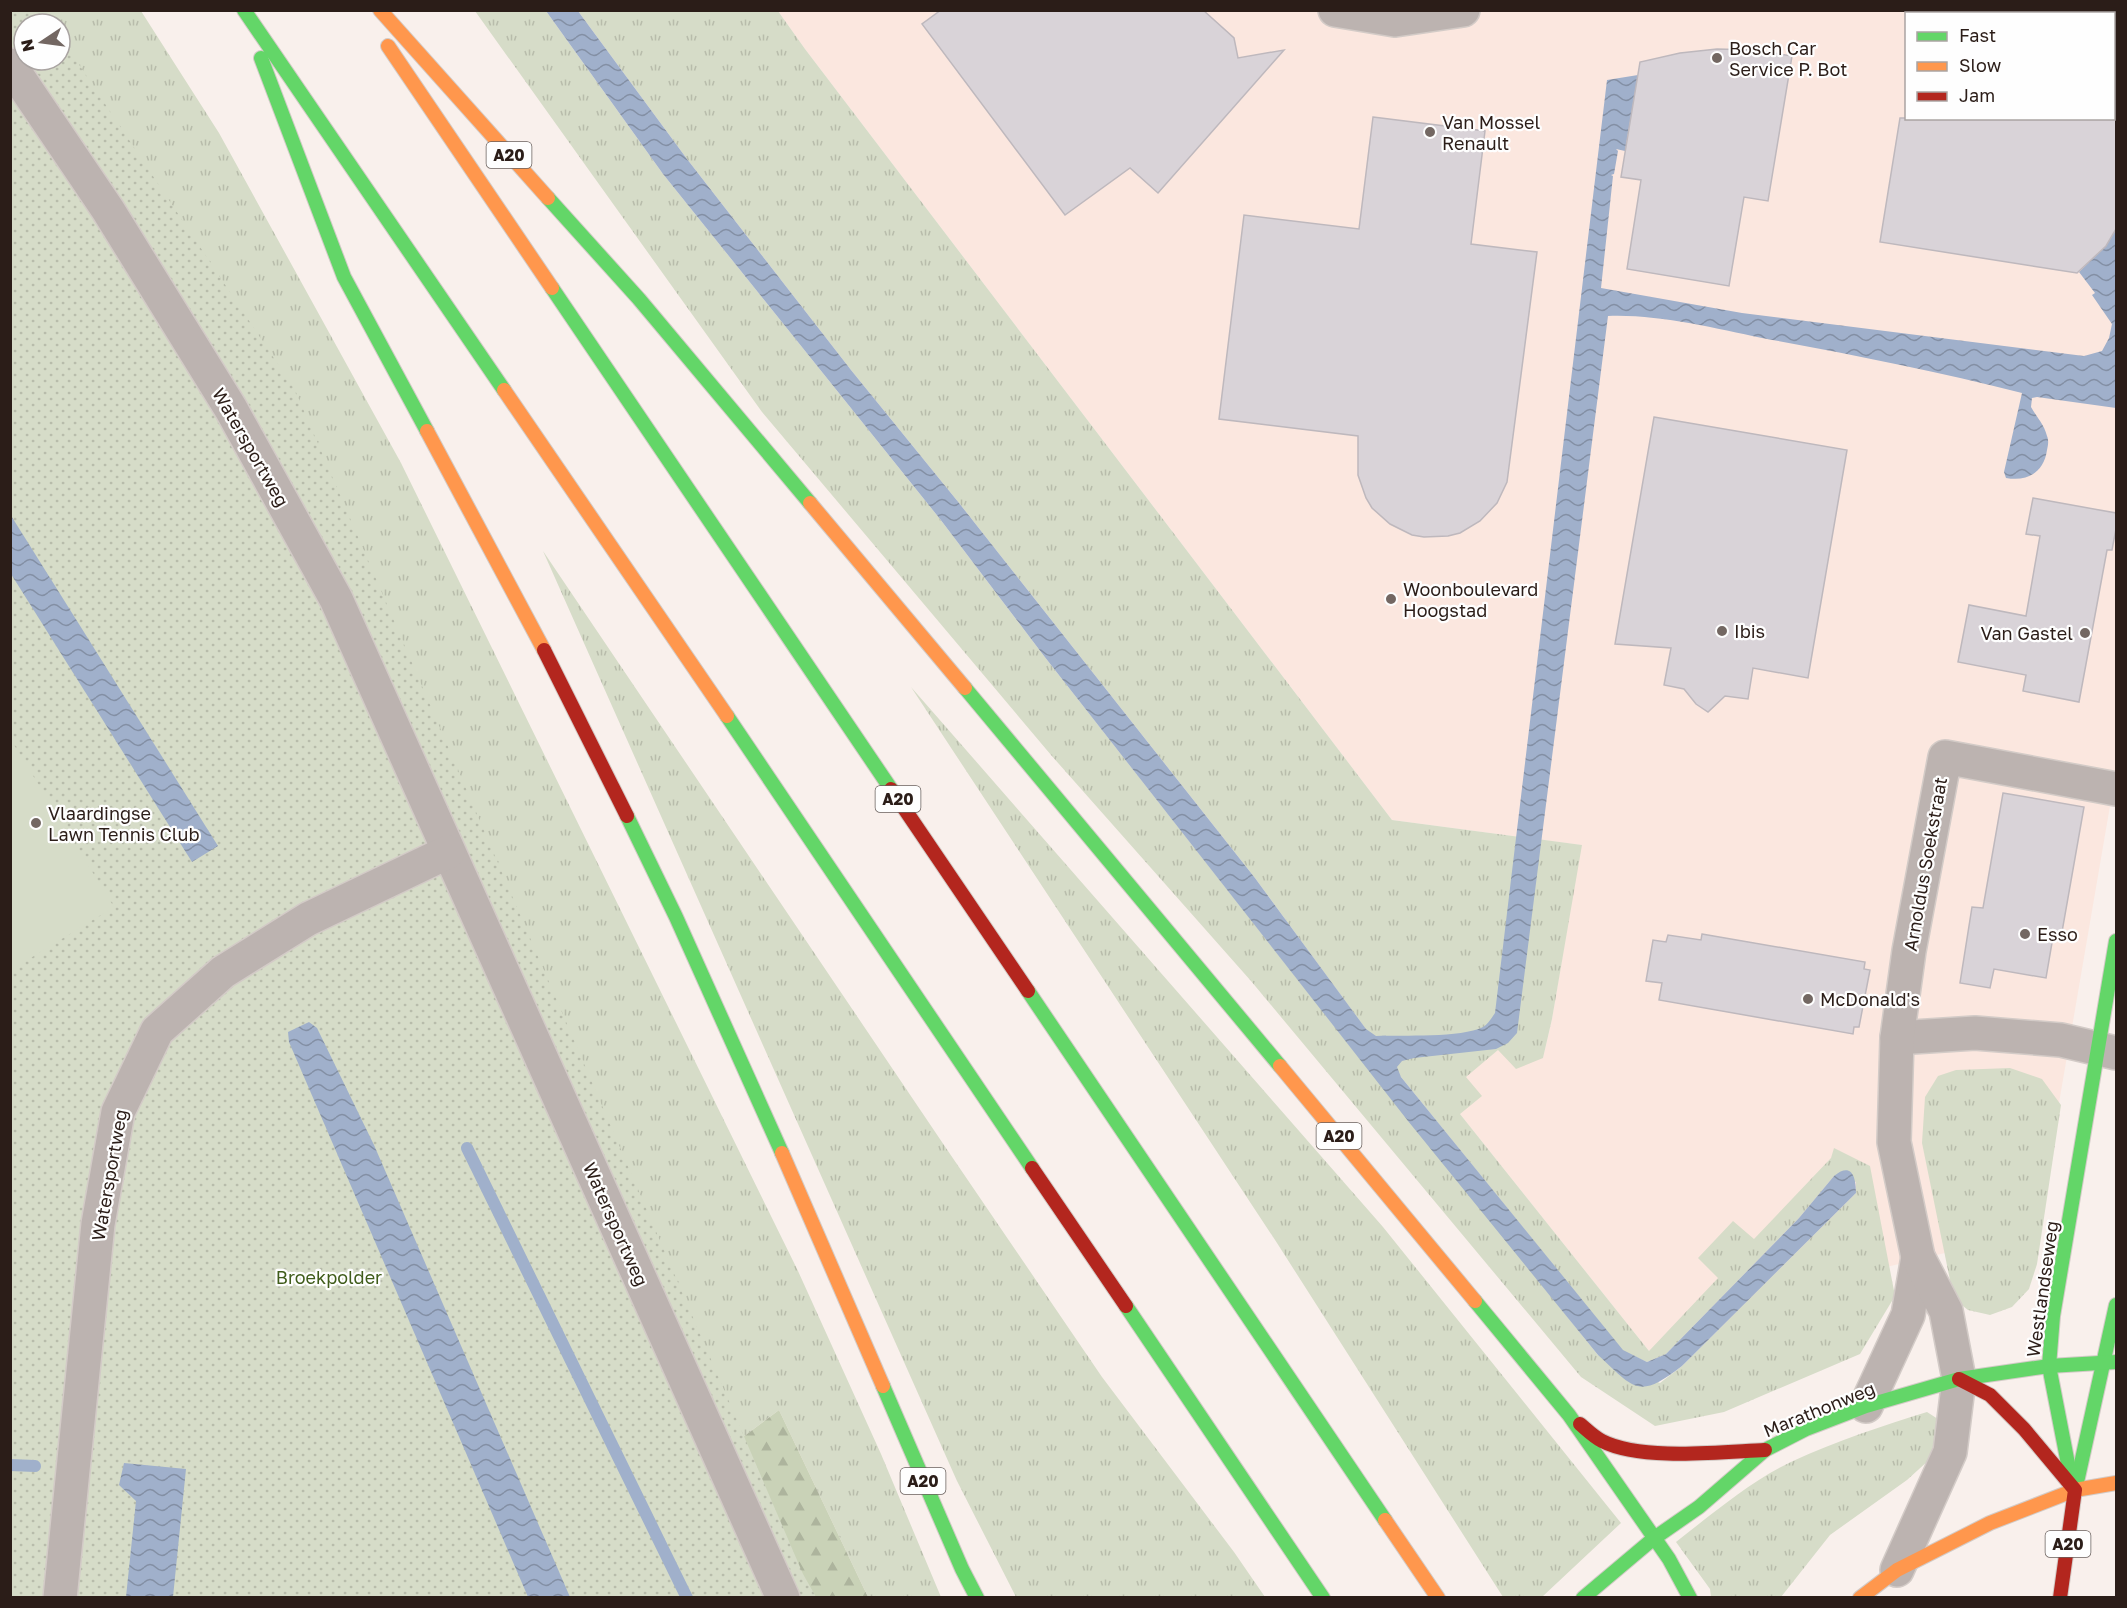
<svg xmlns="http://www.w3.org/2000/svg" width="2127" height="1608" viewBox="0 0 2127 1608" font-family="'Golos Text',sans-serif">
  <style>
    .built { fill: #fbe7df; fill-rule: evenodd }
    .grass { fill: url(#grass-tufts) }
    .forest { fill: url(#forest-firs) }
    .park { fill: url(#park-dots) }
    .pitch { fill: #d6dcc8 }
    .water { fill: url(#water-waves) }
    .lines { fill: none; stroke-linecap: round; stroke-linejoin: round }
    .stream { stroke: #a0b0cb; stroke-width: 12 }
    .building { fill: #d9d3d8; stroke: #beb8bd; stroke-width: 1.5 }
    .street-casing { stroke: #d3cbc7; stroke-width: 36 }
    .fast-casing { stroke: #d3cbc7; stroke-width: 16 }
    .slow-casing { stroke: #d3cbc7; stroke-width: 16 }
    .jam-casing { stroke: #d3cbc7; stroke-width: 16 }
    .street { stroke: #bcb3b0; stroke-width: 33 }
    .fast { stroke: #63d668; stroke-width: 14 }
    .slow { stroke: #ff974d; stroke-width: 14 }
    .jam { stroke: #b3261e; stroke-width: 14 }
    .poi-dot { fill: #736762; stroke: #fefefe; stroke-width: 2 }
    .labels { text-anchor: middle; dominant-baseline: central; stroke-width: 4.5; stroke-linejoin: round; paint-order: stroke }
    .shield { fill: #fefefe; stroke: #6a605d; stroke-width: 1.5 }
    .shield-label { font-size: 16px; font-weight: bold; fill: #2b1d18 }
    .poi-label { font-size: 18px; fill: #2b1d18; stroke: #fefefe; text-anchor: start }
    .street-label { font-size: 18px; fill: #2b1d18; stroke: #fefefe }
    .park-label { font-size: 18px; fill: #3f5c1a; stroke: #fefefe }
  </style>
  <defs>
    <pattern id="grass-tufts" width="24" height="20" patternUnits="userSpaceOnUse" patternTransform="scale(1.5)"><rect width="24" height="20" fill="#d6dcc8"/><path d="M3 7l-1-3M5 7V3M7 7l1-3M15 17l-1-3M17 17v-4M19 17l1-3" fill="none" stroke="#b8bcab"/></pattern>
    <pattern id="forest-firs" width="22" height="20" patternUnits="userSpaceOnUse" patternTransform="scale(1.5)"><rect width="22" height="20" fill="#c9d2b7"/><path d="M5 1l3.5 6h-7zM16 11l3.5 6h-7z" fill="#adb49d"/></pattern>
    <pattern id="park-dots" width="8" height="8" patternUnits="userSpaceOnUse" patternTransform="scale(1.5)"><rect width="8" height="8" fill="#d6dcc8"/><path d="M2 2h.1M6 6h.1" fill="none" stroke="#b8bcab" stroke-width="1.8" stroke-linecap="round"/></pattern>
    <pattern id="water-waves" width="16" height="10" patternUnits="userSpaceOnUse" patternTransform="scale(1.5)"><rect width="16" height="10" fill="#a0b0cb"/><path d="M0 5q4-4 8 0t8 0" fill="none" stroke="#838fa4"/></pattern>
  </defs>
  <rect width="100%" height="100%" fill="#f9f0ec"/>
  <!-- built -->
  <path class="built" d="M778 11H2116V771L2037 1231 1878 1269 1649 1351 1460 1114 1465 1077 1499 1049 1543 1058 1552 1019 1581 845 1392 820 805 49ZM1906 14H2114V118H1906Z"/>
  <!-- grass -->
  <g class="grass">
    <path d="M11 11H141L219 133 401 463 798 1271 881 1454 941 1597H868L779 1410 731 1446 60 60V24H24Z"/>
    <path d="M475 11H546L663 174 940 519 1044 656 1349 1045 1598 1355 1660 1383 1682 1366 1856 1193V1182L1834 1176 1799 1218 1666 1354 1647 1362 1623 1351 1401 1077 1255 878 959 503 851 370 687 159 578 11H778L805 49 1392 820 1582 845 1552 1019 1543 1058 1516 1069 1498 1050 1466 1077 1482 1096 1460 1114 1649 1351 1718 1278 1698 1258 1733 1221 1754 1239 1831 1158 1834 1148 1870 1166 1895 1296 1860 1354 1724 1412 1655 1426 1581 1377 1251 981 1051 755 762 412Z"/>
    <path d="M543 551 948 1151 1102 1377 1234 1552 1265 1597H1016L957 1481Z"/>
    <path d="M911 687 1383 1227 1621 1523 1542 1597H1503L1277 1243Z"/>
    <path d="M2010 1068 2042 1079 2061 1105 2037 1264 2029 1289 2012 1307 1990 1315 1968 1310 1958 1302 1951 1285 1922 1143 1925 1097 1938 1076 1956 1070Z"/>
    <path d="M1927 1412 1941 1421 1929 1460 1907 1480 1830 1535 1781 1597H1711L1710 1589 1676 1542C1712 1514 1752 1480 1793 1461 1836 1441 1882 1426 1927 1412Z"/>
  </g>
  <!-- forest -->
  <path class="forest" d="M779 1410 868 1597H800L731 1446Z"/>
  <!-- park -->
  <path class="park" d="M43 10 52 24H24V60H60V36L295 390 803 1574 816 1597 11 1598 10 11Z"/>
  <!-- pitch -->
  <path class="pitch" d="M11 740 114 907 11 970H10Z"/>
  <!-- water -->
  <g class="water">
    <path d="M546 11H578L687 159 851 370 959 503 1255 878 1366 1029 1376 1036C1403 1035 1461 1038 1483 1027 1488 1024 1491 1019 1495 1013L1607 80 1638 75 1625 151 1616 149 1618 151 1614 174 1611 175 1613 176 1601 288 1742 313 2084 356 2102 351 2109 338 2112 324 2092 295 2095 293 2079 272 2106 246 2116 229V408L2037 397 2032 398 2031 407C2037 418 2044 424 2047 436 2049 441 2048 445 2047 450 2044 472 2028 482 2006 478L2004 472 2022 393C1936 371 1849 354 1762 338 1714 328 1657 314 1608 316L1517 1033 1508 1043 1496 1049 1414 1058 1402 1061 1397 1067 1401 1077 1623 1350 1647 1362 1666 1354 1799 1218 1834 1176C1851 1162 1856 1176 1856 1193L1682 1366C1638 1400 1635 1389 1598 1355L1408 1121 1044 656 940 519 663 174Z"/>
    <path d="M10 514 218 846 192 862 11 574Z"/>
    <path d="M309 1022 317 1028 374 1145 570 1597H528L289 1042 288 1032Z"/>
    <path d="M124 1463 186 1469 173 1597H126L136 1501 119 1485Z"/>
  </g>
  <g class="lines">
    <!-- stream -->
    <g class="stream">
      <path d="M467 1148 687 1598"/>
      <path d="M10 1465 35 1466"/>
    </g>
  </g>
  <!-- building -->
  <g class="building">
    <path d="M941 10H1203L1234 38 1238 58 1284 50 1158 193 1130 168 1065 215 922 24Z"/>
    <path d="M1717 49 1754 50 1792 56 1768 201 1744 197 1729 286 1627 269 1641 180 1621 177 1640 62 1680 53Z"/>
    <path d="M1373 117 1485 131 1471 244 1537 252 1507 482 1497 503 1480 521 1460 533 1448 536 1424 537 1412 535 1390 524 1372 508 1366 498 1358 475V436L1219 419 1244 215 1359 229Z"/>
    <path d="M1900 118H2116V229L2106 246 2077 273 1880 242Z"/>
    <path d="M1654 417 1847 450 1808 678 1753 668 1748 699 1725 696 1708 712 1696 704 1684 689 1664 685 1671 648 1615 644Z"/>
    <path d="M2033 498 2116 513V529L2112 550H2107L2079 702 2023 691 2026 675 1958 662 1969 605 2026 616 2040 536 2026 534Z"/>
    <path d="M2003 793 2084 807 2062 932 2054 931 2046 978 1994 969 1990 988 1960 983 1972 907 1983 908Z"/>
    <path d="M1702 934 1865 962 1864 969 1870 970 1859 1027H1854L1853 1034 1659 1000 1662 983 1646 981 1653 940 1666 942 1668 935 1701 940Z"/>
  </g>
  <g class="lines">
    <defs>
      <g id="street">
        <path d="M1335 10 1395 20 1463 10"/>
        <path d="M10 65 108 210 231 409 336 599 783 1598"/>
        <path d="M1897 1038 1975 1033 2061 1040 2116 1053"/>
        <path d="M1866 1406 1908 1315 1918 1257"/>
        <path d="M1897 1570 1950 1452 1959 1379 1946 1311 1918 1257 1894 1142 1897 1038 1909 951 1945 757 2116 789"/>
        <path d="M60 1598 98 1224 118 1112 157 1031 223 972 308 919 448 852"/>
      </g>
      <g id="fast">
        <path d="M244 10 504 390"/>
        <path d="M261 58 344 277 427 431"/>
        <path d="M548 198 639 299 810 503"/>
        <path d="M552 288 891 789"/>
        <path d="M965 688 1280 1066"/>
        <path d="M727 716 1032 1168"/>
        <path d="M627 816 676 917 782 1153"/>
        <path d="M1028 991 1385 1520"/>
        <path d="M1475 1301 1569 1415 1669 1559 1690 1598"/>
        <path d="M1126 1306 1323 1598"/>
        <path d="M883 1386 962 1569 977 1598"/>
        <path d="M2077 1482 2116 1305"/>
        <path d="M2075 1490 2069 1469 2049 1366 2053 1316 2116 941"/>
        <path d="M1583 1598 1653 1539 1699 1507 1765 1450 1806 1429 1866 1406 1959 1379 2049 1366 2116 1362"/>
      </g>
      <g id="slow">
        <path d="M380 10 548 198"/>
        <path d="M388 46 552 288"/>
        <path d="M504 390 727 716"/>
        <path d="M427 431 544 650"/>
        <path d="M810 503 965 688"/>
        <path d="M1280 1066 1475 1301"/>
        <path d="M782 1153 883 1386"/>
        <path d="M1385 1520 1438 1598"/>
        <path d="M1860 1598 1897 1570 1990 1523 2075 1490 2116 1483"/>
      </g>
      <g id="jam">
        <path d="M544 650 627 816"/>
        <path d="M891 789 1028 991"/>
        <path d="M1032 1168 1126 1306"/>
        <path d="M1959 1379 1990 1395 2024 1429 2075 1490 2060 1598"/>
        <path d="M1580 1424C1587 1430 1594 1437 1602 1441 1641 1461 1721 1452 1765 1450"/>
      </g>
    </defs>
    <!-- street casing -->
    <use href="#street" class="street-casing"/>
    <!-- fast casing -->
    <use href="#fast" class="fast-casing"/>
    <!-- slow casing -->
    <use href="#slow" class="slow-casing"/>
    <!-- jam casing -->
    <use href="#jam" class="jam-casing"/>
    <!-- street -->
    <use href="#street" class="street"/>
    <!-- fast -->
    <use href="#fast" class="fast"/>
    <!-- slow -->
    <use href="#slow" class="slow"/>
    <!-- jam -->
    <use href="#jam" class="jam"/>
  </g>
  <!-- markers -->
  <g class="poi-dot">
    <circle cx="1717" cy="58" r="6"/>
    <circle cx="1430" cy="132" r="6"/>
    <circle cx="1391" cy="599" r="6"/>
    <circle cx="1722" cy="631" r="6"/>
    <circle cx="2085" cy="633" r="6"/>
    <circle cx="36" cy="823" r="6"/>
    <circle cx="2025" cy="934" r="6"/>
    <circle cx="1808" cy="999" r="6"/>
  </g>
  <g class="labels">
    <!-- shield labels -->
    <g class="shield">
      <rect x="486.5" y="142" width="45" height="26" rx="4.5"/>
      <rect x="875.5" y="786" width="45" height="26" rx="4.5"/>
      <rect x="1316.5" y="1123" width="45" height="26" rx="4.5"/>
      <rect x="900.5" y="1468" width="45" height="26" rx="4.5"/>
      <rect x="2045.5" y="1531" width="45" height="26" rx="4.5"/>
    </g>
    <g class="shield-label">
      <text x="509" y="155">A20</text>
      <text x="898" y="799">A20</text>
      <text x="1339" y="1136">A20</text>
      <text x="923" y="1481">A20</text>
      <text x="2068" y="1544">A20</text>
    </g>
    <!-- poi labels -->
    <g class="poi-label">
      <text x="1729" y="48">Bosch Car<tspan x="1729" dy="21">Service P. Bot</tspan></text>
      <text x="1442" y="122">Van Mossel<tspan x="1442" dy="21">Renault</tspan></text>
      <text x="1403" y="589">Woonboulevard<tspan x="1403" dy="21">Hoogstad</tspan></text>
      <text x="1734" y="631">Ibis</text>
      <text x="2073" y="633" text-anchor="end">Van Gastel</text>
      <text x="48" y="813">Vlaardingse<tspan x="48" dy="21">Lawn Tennis Club</tspan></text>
      <text x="2037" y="934">Esso</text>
      <text x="1820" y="999">McDonald's</text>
    </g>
    <!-- street labels -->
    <g class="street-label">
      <text transform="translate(251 447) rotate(60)">Watersportweg</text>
      <text transform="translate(1925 864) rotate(-80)">Arnoldus Soekstraat</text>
      <text transform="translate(109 1175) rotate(-80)">Watersportweg</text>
      <text transform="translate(616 1224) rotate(66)">Watersportweg</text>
      <text transform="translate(2042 1289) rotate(-82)">Westlandseweg</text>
      <text transform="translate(1819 1409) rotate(-22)">Marathonweg</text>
    </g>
    <!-- park labels -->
    <g class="park-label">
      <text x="329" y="1277">Broekpolder</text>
    </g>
  </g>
  <!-- border -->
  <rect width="2127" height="1608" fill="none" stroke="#2b1d18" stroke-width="24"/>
  <!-- legend -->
  <rect x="1905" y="12" width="210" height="108" fill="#fefefe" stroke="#aaa4a2" stroke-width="1.5"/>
  <rect x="1917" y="32" width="30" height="9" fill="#63d668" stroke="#aaa4a2" stroke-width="1.5"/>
  <text x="1959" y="42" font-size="18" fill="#2b1d18">Fast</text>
  <rect x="1917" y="62" width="30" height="9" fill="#ff974d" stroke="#aaa4a2" stroke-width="1.5"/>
  <text x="1959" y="72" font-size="18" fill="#2b1d18">Slow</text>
  <rect x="1917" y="92" width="30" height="9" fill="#b3261e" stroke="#aaa4a2" stroke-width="1.5"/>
  <text x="1959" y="102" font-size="18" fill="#2b1d18">Jam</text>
  <!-- north arrow -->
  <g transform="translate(42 42) rotate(257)"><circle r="28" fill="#fefefe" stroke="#aaa4a2" stroke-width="1.5"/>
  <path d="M0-4.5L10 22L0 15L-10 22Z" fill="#736762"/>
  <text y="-9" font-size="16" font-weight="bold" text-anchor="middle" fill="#2b1d18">N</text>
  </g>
</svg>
